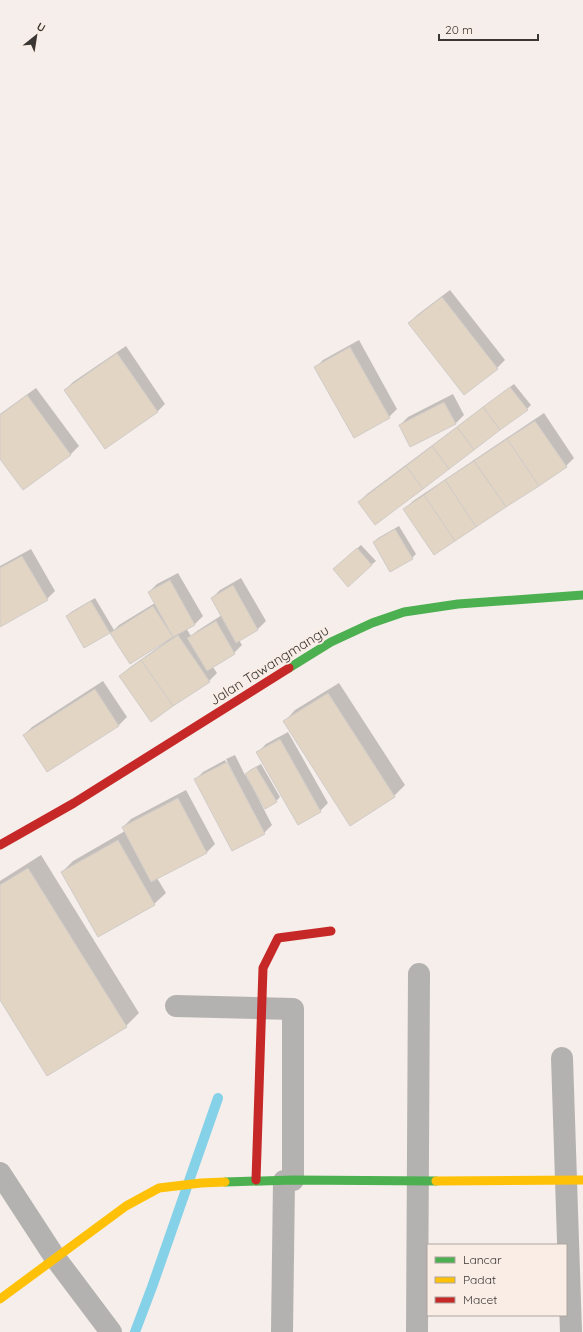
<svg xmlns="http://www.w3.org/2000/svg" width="583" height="1332" viewBox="0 0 583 1332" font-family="Quicksand,sans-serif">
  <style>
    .shadow { fill: #0003 }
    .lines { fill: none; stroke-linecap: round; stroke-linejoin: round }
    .stream { stroke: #85d1e8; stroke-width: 10 }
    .building { fill: #e2d5c4; stroke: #d1ccc9 }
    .street { stroke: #b4b2b0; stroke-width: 22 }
    .fast { stroke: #4caf50; stroke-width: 9 }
    .slow { stroke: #ffc107; stroke-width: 9 }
    .jam { stroke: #c62828; stroke-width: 9 }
    .labels { text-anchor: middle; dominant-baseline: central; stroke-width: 4; stroke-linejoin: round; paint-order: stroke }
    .street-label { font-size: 14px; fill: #3a3633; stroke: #f9ede6 }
  </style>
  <rect width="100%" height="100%" fill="#f5eeea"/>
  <!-- shadow -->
  <g class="shadow">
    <path d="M450 290 505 360 497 368 409 323 417 315Z"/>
    <path d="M359 340 397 409 389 417 315 368 323 360Z"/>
    <path d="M126 346 165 404 157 412 65 390 73 382Z"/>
    <path d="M514 384 531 405 527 409 359 502 367 494Z"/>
    <path d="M36 388 79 446 71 454 23 489 0 457V414Z"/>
    <path d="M453 394 464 415 456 423 411 446 400 425 408 417Z"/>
    <path d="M544 413 574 458 566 466 405 509 413 501Z"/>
    <path d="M399 526 416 554 412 558 374 542 378 538Z"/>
    <path d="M361 545 376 561 348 585 338 565Z"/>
    <path d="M31 549 55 591 47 599 0 626V566Z"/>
    <path d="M178 573 203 616 195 624 186 628 191 636 197 631 222 615 212 598 220 590 241 578 266 621 258 629 239 640 242 645 234 653 213 667 217 673 209 681 121 676 129 668 167 641 166 640 130 663 110 632 85 646 67 616 71 612 95 598 114 630 119 625 155 603 149 592 157 584Z"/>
    <path d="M103 681 127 717 119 725 47 771 24 735 32 727Z"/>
    <path d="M339 683 405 785 394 796 284 722 295 710Z"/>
    <path d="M288 732 328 803 320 811 258 752 266 744Z"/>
    <path d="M235 755 245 775 250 770 261 764 280 797 276 801 254 788H253L272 825 264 833 195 780 203 772 225 760 262 832H264L226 759Z"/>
    <path d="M186 790 215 844 207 852 157 878 166 893 154 904 98 935 62 872 73 861 125 831 123 827 131 819Z"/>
    <path d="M41 855 139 1013 126 1026 0 998V881Z"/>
  </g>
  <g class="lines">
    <!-- stream -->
    <path class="stream" d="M135 1332 152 1287 218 1098"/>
  </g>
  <!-- building -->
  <g class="building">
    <path d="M442 297 498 369 464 395 408 323Z"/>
    <path d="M350 347 390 418 354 438 314 367Z"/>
    <path d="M117 353 158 412 105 449 64 390Z"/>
    <path d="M510 387 528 410 500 430 483 407Z"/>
    <path d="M27 395 71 455 23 490 0 459V415Z"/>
    <path d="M444 402 456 424 410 447 399 425Z"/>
    <path d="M483 407 500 430 474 450 457 427Z"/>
    <path d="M535 421 567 467 539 486 507 439Z"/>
    <path d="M457 427 474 450 449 469 432 446Z"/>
    <path d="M507 439 539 486 506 507 474 461Z"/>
    <path d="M432 446 449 469 423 489 406 466Z"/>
    <path d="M474 461 506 507 476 527 445 480Z"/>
    <path d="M406 466 423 489 375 525 358 502Z"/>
    <path d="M445 480 476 527 455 541 424 495Z"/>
    <path d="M424 495 455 541 434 555 403 509Z"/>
    <path d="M395 529 413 559 390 572 373 542Z"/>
    <path d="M357 548 372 565 348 587 333 569Z"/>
    <path d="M22 556 48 600 0 627V568Z"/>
    <path d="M170 580 195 625 173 637 148 592Z"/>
    <path d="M233 585 258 630 236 643 211 598Z"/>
    <path d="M91 601 110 633 84 648 66 616Z"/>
    <path d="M153 606 173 637 130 664 110 633Z"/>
    <path d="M216 621 235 654 207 671 187 638Z"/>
    <path d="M178 635 210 682 173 706 141 660Z"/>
    <path d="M141 660 173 706 151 722 119 676Z"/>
    <path d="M95 689 119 726 47 772 23 735Z"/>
    <path d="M328 693 395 797 350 826 283 721Z"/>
    <path d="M280 739 321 812 298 825 256 752Z"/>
    <path d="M227 762 265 834 232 851 194 779Z"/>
    <path d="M256 767 277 802 265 809 245 774Z"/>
    <path d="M178 798 207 853 151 882 122 827Z"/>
    <path d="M118 840 155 905 98 937 61 872Z"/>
    <path d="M28 868 127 1027 47 1076 0 1000V885Z"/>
  </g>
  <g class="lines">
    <!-- street -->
    <g class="street">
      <path d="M176 1006 293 1009V1180"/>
      <path d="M562 1058 571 1332"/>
      <path d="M0 1173 56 1259 111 1332"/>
      <path d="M282 1332 284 1181"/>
      <path d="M417 1332 419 974"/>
    </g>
    <!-- fast -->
    <g class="fast">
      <path d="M289 668 331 642 372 623 404 612 458 604 583 595"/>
      <path d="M225 1182 293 1180 436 1181"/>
    </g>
    <!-- slow -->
    <g class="slow">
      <path d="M436 1181 583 1180"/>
      <path d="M0 1299 126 1206 159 1188 201 1183 225 1182"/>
    </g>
    <!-- jam -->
    <g class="jam">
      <path d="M0 845 74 803 289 668"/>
      <path d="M256 1180 263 968 278 938 331 931"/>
    </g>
  </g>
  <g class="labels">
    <!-- street labels -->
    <g class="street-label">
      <text transform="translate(269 665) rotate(-32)">Jalan Tawangmangu</text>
    </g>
  </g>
  <!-- legend -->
  <rect x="427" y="1244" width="140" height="72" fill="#f9ede6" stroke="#ada49e"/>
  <rect x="435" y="1257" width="20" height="6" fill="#4caf50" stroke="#ada49e"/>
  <text x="463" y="1264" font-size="12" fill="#3a3633">Lancar</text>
  <rect x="435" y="1277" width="20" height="6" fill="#ffc107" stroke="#ada49e"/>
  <text x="463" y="1284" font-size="12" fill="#3a3633">Padat</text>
  <rect x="435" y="1297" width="20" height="6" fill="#c62828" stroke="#ada49e"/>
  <text x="463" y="1304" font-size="12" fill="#3a3633">Macet</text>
  <!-- north arrow -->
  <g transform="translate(36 36) rotate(30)" stroke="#f9ede6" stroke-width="3" paint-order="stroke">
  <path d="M0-3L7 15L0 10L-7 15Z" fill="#3a3633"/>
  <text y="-6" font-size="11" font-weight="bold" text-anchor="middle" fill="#3a3633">U</text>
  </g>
  <!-- scale -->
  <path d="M439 34v6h99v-6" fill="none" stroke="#3a3633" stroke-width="2"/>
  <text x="445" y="34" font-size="12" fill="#3a3633" stroke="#f9ede6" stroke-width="3" paint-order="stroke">20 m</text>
</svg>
